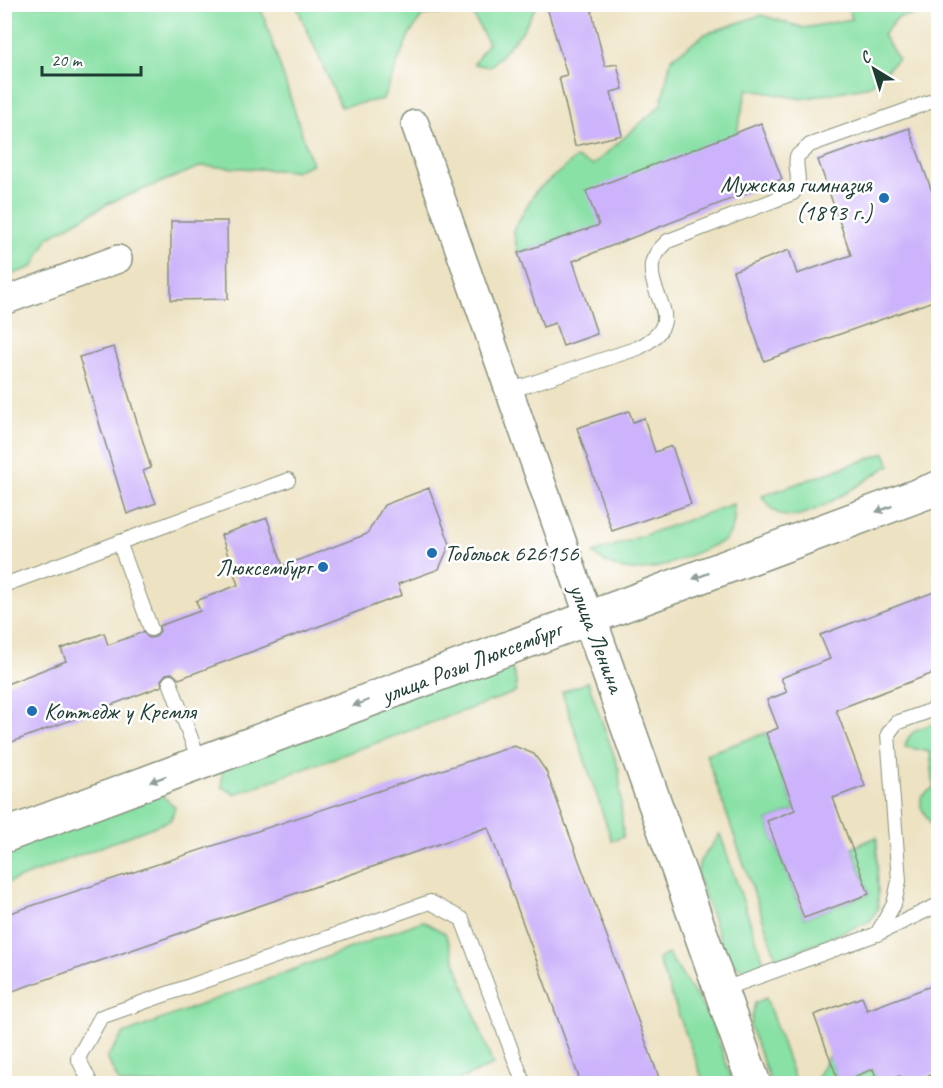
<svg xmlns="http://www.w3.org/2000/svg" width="943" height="1088" viewBox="0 0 943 1088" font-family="Caveat,sans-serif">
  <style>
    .green { fill: #89e1a6; stroke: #548f6d; stroke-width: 1.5 }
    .building { fill: #ccb3fb }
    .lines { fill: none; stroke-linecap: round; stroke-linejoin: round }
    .lane-casing { stroke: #86907b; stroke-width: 16 }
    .street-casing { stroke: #86907b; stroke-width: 30 }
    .secondary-casing { stroke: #86907b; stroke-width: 36 }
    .lane { stroke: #fff; stroke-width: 14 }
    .street { stroke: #fff; stroke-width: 27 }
    .secondary { stroke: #fff; stroke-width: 33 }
    .oneway { fill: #8f9e9a }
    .poi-dot { fill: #1f6fb2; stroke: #fff; stroke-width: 2 }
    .labels { text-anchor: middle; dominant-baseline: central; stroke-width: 5; stroke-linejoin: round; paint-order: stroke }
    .poi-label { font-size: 24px; fill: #1f3d34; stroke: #fff; text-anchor: end }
    .street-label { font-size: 24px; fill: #1f3d34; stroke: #fff }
  </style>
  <rect width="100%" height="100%" fill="#fff"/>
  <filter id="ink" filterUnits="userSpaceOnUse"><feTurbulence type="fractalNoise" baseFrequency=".0167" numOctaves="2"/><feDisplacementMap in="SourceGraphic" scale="12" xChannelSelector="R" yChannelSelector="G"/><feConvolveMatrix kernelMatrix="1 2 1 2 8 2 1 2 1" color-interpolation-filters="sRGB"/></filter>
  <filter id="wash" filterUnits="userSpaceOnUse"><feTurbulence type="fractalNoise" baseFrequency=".008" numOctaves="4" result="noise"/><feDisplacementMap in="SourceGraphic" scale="24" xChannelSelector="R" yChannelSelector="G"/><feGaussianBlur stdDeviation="1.35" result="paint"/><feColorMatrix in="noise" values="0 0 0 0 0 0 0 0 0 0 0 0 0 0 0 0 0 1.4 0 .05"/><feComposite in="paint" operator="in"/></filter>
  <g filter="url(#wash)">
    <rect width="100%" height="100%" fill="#ede2c2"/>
    <!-- green -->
    <g class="green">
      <path d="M4 5H260L312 164 295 171 202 166 109 203 49 237 33 267 5 277Z"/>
      <path d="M296 5H537L521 33 490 67 474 64 488 43 471 11 423 15 409 35 383 99 341 107Z"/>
      <path d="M848 5H938V12L898 17 883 35 898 59 870 86 802 99 747 89 737 132 600 226 518 253 513 230 536 191 576 158 593 165 661 105 671 59 705 34 761 15 804 28 852 19Z"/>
      <path d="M885 453 890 465C867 479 812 520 786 516 774 514 768 505 762 496Z"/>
      <path d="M733 504C735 519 735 530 724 541 680 558 633 590 593 553Z"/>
      <path d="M502 659C514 668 517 677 516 692L235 794 222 787V766Z"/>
      <path d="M588 682 619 770 623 837 612 841 562 692Z"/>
      <path d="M938 722V838L921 807V797L934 787 930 752 905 747C908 729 924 727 938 722Z"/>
      <path d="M766 733 795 810 767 821 804 918 869 894 852 848 877 837 878 908 870 921 777 960 706 754Z"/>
      <path d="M157 791 175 807 171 820 5 884V849Z"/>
      <path d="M720 834 766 968C750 973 740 970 727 959L697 874 700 861Z"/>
      <path d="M422 921 445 933 493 1065 449 1084H120L107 1058 123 1034Z"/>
      <path d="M668 954 711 1019 733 1083H704L658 959Z"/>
      <path d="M766 998 796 1083H771L750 1027 755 1003Z"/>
      <path d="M829 1055 839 1082 873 1069 878 1083 900 1076 903 1083H819L817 1077Z"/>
    </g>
    <g id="blocks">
      <!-- building -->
      <g class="building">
        <path d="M546 4H590L605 66 617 64 623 89 611 92 622 135 575 146 559 77 567 75Z"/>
        <path d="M761 123 782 179 573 261 597 334 563 346 555 323 543 327 518 253 599 225 586 191Z"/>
        <path d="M909 128 939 211V299L764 361 733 271 789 250 797 274 851 255 818 160Z"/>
        <path d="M171 221H227L228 299 171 300Z"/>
        <path d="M114 347 151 468 143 471 156 503 127 514 79 357Z"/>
        <path d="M629 411 633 422 644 418 655 452 672 446 691 504 612 531 577 428Z"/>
        <path d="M429 488 450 544 439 569 398 584 402 595 179 679 172 673 166 674 161 680 162 686 4 745V685L66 661 61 649 104 633 108 645 143 632 149 638 155 637 160 631 159 626 200 611 196 601 238 585 221 535 267 518 283 566 367 534 384 505Z"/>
        <path d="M939 590V671L836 710 865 786 833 798 869 894 804 918 767 821 795 810 766 733 778 728 767 700 787 692 781 678 830 659 820 635Z"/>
        <path d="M514 746 534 754 546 771 661 1083H581L488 827 4 994V915Z"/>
        <path d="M939 983V1072L909 1083H903L900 1076 878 1083 873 1069 839 1083 814 1015 862 997 867 1010Z"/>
      </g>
    </g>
  </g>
  <g filter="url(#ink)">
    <use href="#blocks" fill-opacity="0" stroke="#86907b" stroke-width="1.5"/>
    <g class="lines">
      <defs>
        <g id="lane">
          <path d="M509 391 638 348C690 320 648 300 652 264 654 254 662 247 668 241L793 193C803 179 794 171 797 156L810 145 938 99"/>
          <path d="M119 542 151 629"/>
          <path d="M4 585 288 480"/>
          <path d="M170 682 200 763"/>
          <path d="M877 934 894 904 899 881 888 734 896 723 938 708"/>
          <path d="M721 990 877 934 938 905"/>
          <path d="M91 1084 78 1058 101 1017 430 902 462 919 524 1084"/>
        </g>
        <g id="street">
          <path d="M415 124 589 617"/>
          <path d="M4 301 118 259"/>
        </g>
        <g id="secondary">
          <path d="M589 617 754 1084"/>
          <path d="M4 836 938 488"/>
        </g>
      </defs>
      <!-- lane casing -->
      <use href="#lane" class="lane-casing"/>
      <!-- street casing -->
      <use href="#street" class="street-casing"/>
      <!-- secondary casing -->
      <use href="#secondary" class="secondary-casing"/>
      <!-- lane -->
      <use href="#lane" class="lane"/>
      <!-- street -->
      <use href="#street" class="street"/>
      <!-- secondary -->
      <use href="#secondary" class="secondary"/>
    </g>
    <!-- one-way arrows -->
    <defs><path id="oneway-solid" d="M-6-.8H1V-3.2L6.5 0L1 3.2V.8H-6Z" transform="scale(1.5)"/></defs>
    <g class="oneway">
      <use href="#oneway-solid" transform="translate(884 509) rotate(160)"/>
      <use href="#oneway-solid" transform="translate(701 576) rotate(160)"/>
      <use href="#oneway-solid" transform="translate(361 703) rotate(159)"/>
      <use href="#oneway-solid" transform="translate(158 779) rotate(159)"/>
    </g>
  </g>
  <!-- markers -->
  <g class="poi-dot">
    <circle cx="884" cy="198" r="6"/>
    <circle cx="432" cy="553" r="6"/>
    <circle cx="323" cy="567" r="6"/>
    <circle cx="32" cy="711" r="6"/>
  </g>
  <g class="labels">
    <!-- poi labels -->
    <g class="poi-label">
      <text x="872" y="184">Мужская гимназия<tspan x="872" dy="28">(1893 г.)</tspan></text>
      <text x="444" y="553" text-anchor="start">Тобольск 626156</text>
      <text x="311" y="567">Люксембург</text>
      <text x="44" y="711" text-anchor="start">Коттедж у Кремля</text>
    </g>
    <!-- street labels -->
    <g class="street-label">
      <text transform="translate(597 638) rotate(69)">улица Ленина</text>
      <text transform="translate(471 662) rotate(-21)">улица Розы Люксембург</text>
    </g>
  </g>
  <!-- margin -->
  <rect width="943" height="1088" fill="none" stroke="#fff" stroke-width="24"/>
  <!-- north arrow -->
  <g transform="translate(874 69) rotate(322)" stroke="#ffffff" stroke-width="4.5" paint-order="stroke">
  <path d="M0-4.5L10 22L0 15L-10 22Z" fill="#1f3d34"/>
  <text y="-9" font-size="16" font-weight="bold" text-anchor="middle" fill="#1f3d34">С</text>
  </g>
  <!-- scale -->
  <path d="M42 66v9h99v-9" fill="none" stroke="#1f3d34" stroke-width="3"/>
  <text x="51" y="66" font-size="18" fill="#1f3d34" stroke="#ffffff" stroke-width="4.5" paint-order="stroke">20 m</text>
</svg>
